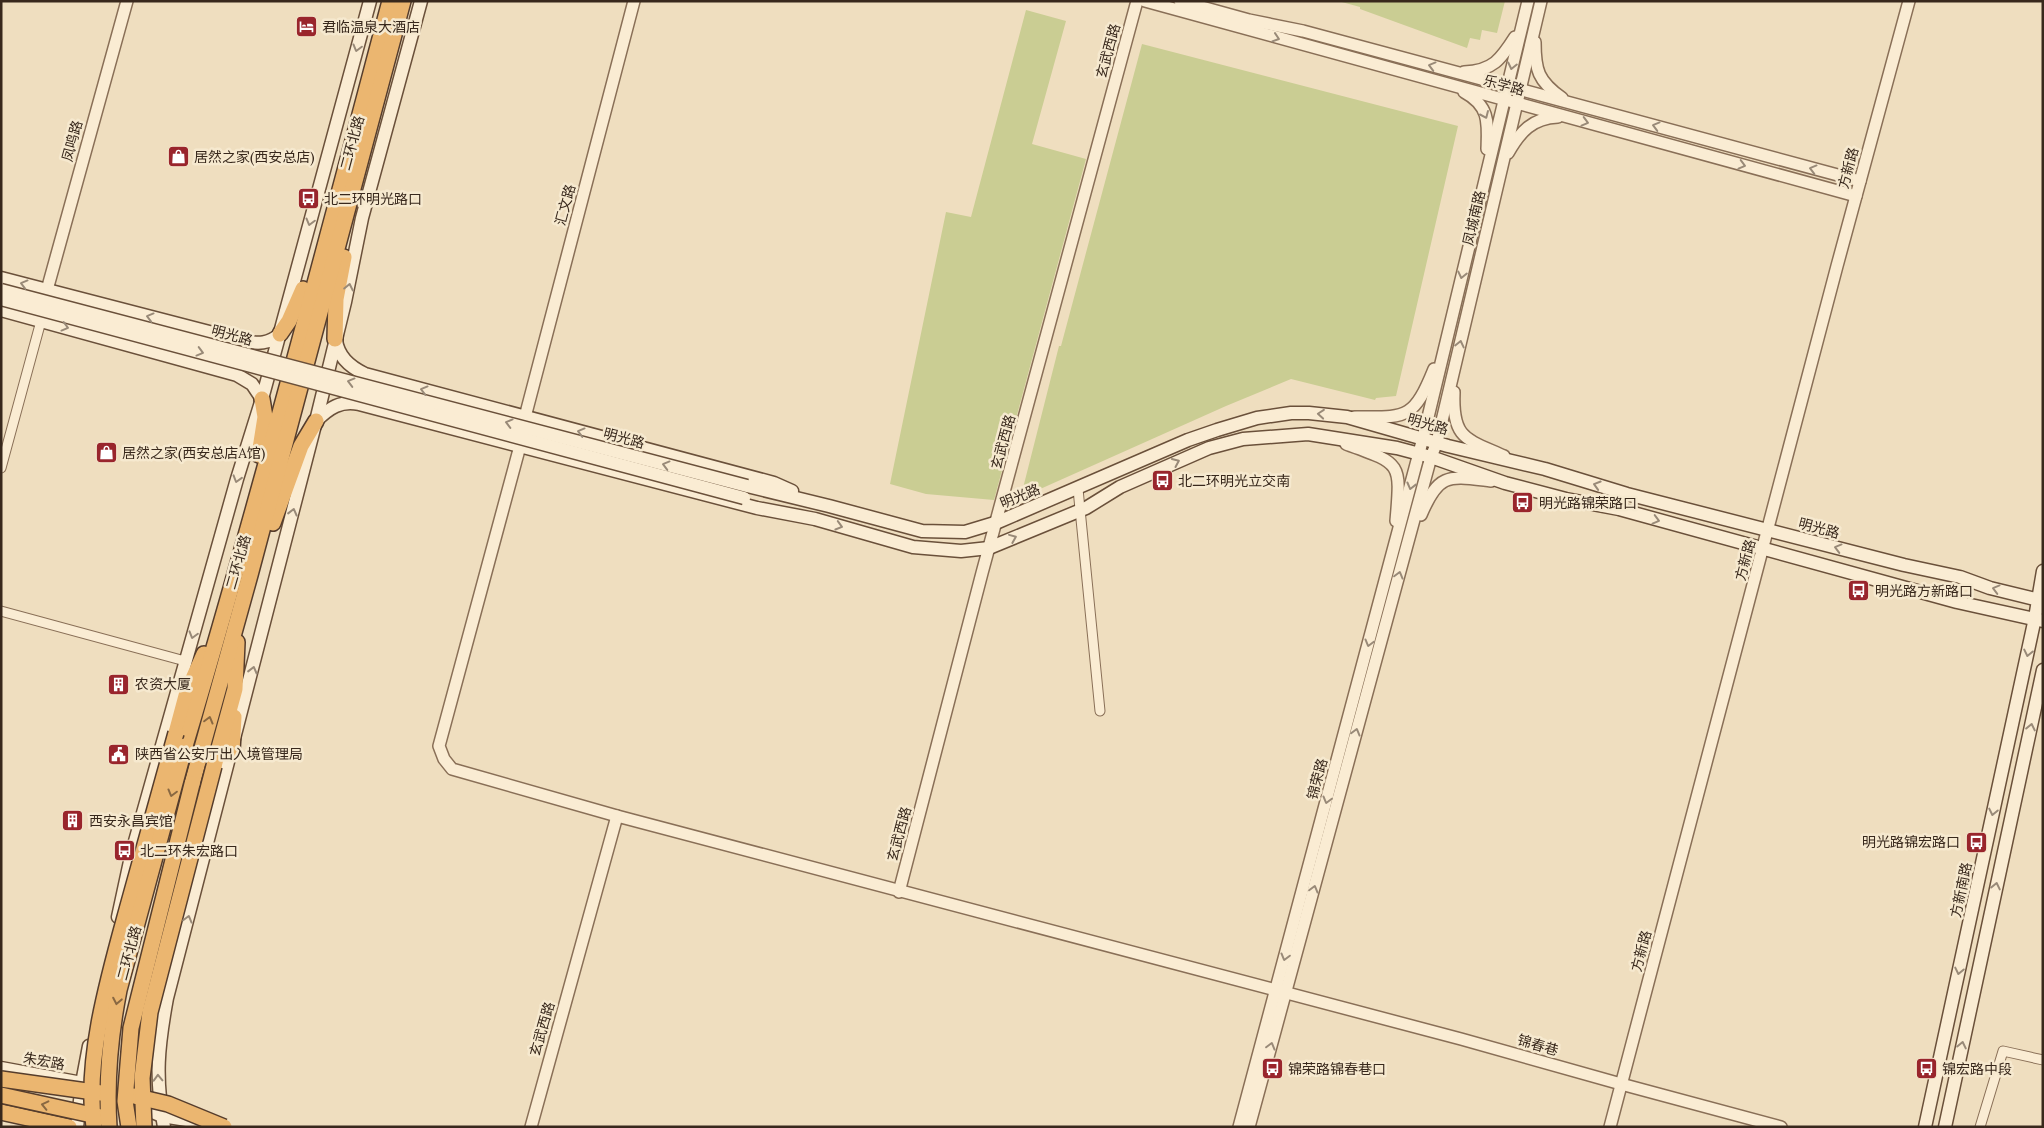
<svg xmlns="http://www.w3.org/2000/svg" width="2044" height="1128" viewBox="0 0 2044 1128" font-family="Lora,'Noto Sans SC',serif">
  <style>
    .green { fill: #cacd93 }
    .lines { fill: none; stroke-linecap: round; stroke-linejoin: round }
    .minor-casing { stroke: #896f57; stroke-width: 11 }
    .tertiary-casing { stroke: #896f57; stroke-width: 14 }
    .secondary-casing { stroke: #6a503a; stroke-width: 15 }
    .trunk-casing { stroke: #563d2c; stroke-width: 18 }
    .minor { stroke: #faecd3; stroke-width: 9 }
    .tertiary { stroke: #faecd3; stroke-width: 11 }
    .secondary { stroke: #faecd3; stroke-width: 12 }
    .trunk { stroke: #ebb670; stroke-width: 15 }
    .secondary-bridge-casing { stroke: #6a503a; stroke-width: 15; stroke-linecap: butt }
    .trunk-bridge-casing { stroke: #563d2c; stroke-width: 18; stroke-linecap: butt }
    .secondary-bridge { stroke: #faecd3; stroke-width: 12 }
    .trunk-bridge { stroke: #ebb670; stroke-width: 15 }
    .oneway { stroke: #998a78 }
    .oneway2 { stroke: #896842 }
    .labels { text-anchor: middle; dominant-baseline: central; stroke-width: 5; stroke-linejoin: round; paint-order: stroke }
    .poi-label { font-size: 14px; fill: #38281c; stroke: #f6e9cf; text-anchor: start }
    .street-label { font-size: 14px; fill: #38281c; stroke: #f6e9cf }
  </style>
  <rect width="100%" height="100%" fill="#efdebf"/>
  <!-- green -->
  <g class="green">
    <path d="M1338 1H1505L1497 33 1482 30 1480 40 1470 38 1467 48 1360 9V7Z"/>
    <path d="M1026 10 1066 21 1032 144 1086 159 994 500 926 494 890 484 946 212 971 217Z"/>
    <path d="M1142 44 1458 126 1396 396 1376 398 1375 400 1291 379 1226 406 1029 494 1022 492 1059 346H1061Z"/>
  </g>
  <g class="lines">
    <defs>
      <g id="minor">
        <path d="M1 468 41 321"/>
        <path d="M1078 489 1100 711"/>
        <path d="M1 611 185 661"/>
        <path d="M1980 1127 2003 1051 2043 1060"/>
      </g>
      <g id="tertiary">
        <path d="M1145 1 1856 196"/>
        <path d="M1180 1 1249 20 1303 31 1860 181"/>
        <path d="M1535 42C1535 70 1538 81 1562 98"/>
        <path d="M1464 72C1493 71 1501 59 1515 37"/>
        <path d="M1464 92C1490 106 1488 123 1487 149"/>
        <path d="M1508 153C1520 132 1532 118 1558 117"/>
        <path d="M47 290 127 1"/>
        <path d="M1454 392C1452 439 1466 439 1504 456"/>
        <path d="M525 417 634 1"/>
        <path d="M1354 417C1406 417 1413 421 1434 369"/>
        <path d="M1346 444C1402 464 1401 462 1396 521"/>
        <path d="M520 446 439 746 444 759 452 769 617 816"/>
        <path d="M1421 515C1439 472 1449 476 1491 481"/>
        <path d="M899 892 982 573 1137 1"/>
        <path d="M531 1127 617 816 1461 1039 1621 1084 1781 1127"/>
        <path d="M1239 1127 1423 438 1528 1"/>
        <path d="M1249 1127 1431 457 1437 442 1541 1"/>
        <path d="M1610 1127 1837 266 1909 1"/>
      </g>
      <g id="secondary">
        <path d="M1 278 244 341C258 344 269 344 280 334"/>
        <path d="M1 310 237 375 252 384 262 399"/>
        <path d="M336 340C338 357 350 367 365 374L774 483 792 491"/>
        <path d="M316 421C329 408 341 400 359 404L757 508 815 519 913 547 961 551 989 548 1086 508 1120 487 1209 448 1243 439 1308 434 1397 448 1431 457 1505 483 1566 499 1619 509 1957 602 2043 621"/>
        <path d="M747 486 829 506 922 531 965 532 998 522 1188 440 1217 430 1257 418 1291 413H1309L1347 417 1448 446 1545 469 1627 494 1904 565 1960 577 1990 588 2043 601"/>
        <path d="M118 917 132 852 237 479 262 399 370 1"/>
        <path d="M1 1068 82 1083 162 1116 205 1123"/>
        <path d="M77 1127 82 1083 89 1046"/>
        <path d="M164 1127C155 1077 158 1047 167 998L316 421 345 302 362 218 421 1"/>
        <path d="M1925 1127 2035 618 2043 571"/>
        <path d="M1945 1127 2043 670"/>
      </g>
      <g id="trunk">
        <path d="M280 334 289 321 303 289"/>
        <path d="M335 339 336 299 344 257"/>
        <path d="M259 455 265 417 262 399"/>
        <path d="M273 523 301 446 316 421"/>
        <path d="M176 733 187 692 204 654"/>
        <path d="M185 746C259 499 324 250 390 1"/>
        <path d="M232 751 234 717"/>
        <path d="M214 766 235 689 237 642"/>
        <path d="M192 784 250 575 403 1"/>
        <path d="M1 1112 69 1127"/>
      </g>
    </defs>
    <!-- minor casing -->
    <use href="#minor" class="minor-casing"/>
    <!-- tertiary casing -->
    <use href="#tertiary" class="tertiary-casing"/>
    <!-- secondary casing -->
    <use href="#secondary" class="secondary-casing"/>
    <!-- trunk casing -->
    <use href="#trunk" class="trunk-casing"/>
    <!-- minor -->
    <use href="#minor" class="minor"/>
    <!-- tertiary -->
    <use href="#tertiary" class="tertiary"/>
    <!-- secondary -->
    <use href="#secondary" class="secondary"/>
    <!-- trunk -->
    <use href="#trunk" class="trunk"/>
    <defs>
      <g id="secondary-bridge">
        <path d="M1 290 747 486"/>
        <path d="M1 299 744 498"/>
      </g>
      <g id="trunk-bridge">
        <path d="M1 1079 101 1093"/>
        <path d="M1 1095 101 1117"/>
        <path d="M134 1096 168 1104 224 1127"/>
        <path d="M94 1127C84 1059 110 972 128 906 144 848 160 791 176 733"/>
        <path d="M109 1127C106 1080 110 1036 119 990L185 746"/>
        <path d="M129 1127 125 1101 131 1028 192 784"/>
        <path d="M144 1127 142 1078 150 1012 214 766"/>
      </g>
    </defs>
    <!-- secondary-bridge casing -->
    <use href="#secondary-bridge" class="secondary-bridge-casing"/>
    <!-- trunk-bridge casing -->
    <use href="#trunk-bridge" class="trunk-bridge-casing"/>
    <!-- secondary-bridge -->
    <use href="#secondary-bridge" class="secondary-bridge"/>
    <!-- trunk-bridge -->
    <use href="#trunk-bridge" class="trunk-bridge"/>
  </g>
  <!-- one-way arrows -->
  <defs><path id="oneway-chevron" d="M-2-3.5L2.5 0L-2 3.5" fill="none" stroke-width="1.6" stroke-linecap="round" stroke-linejoin="round" transform="scale(1.25)"/></defs>
  <g class="oneway">
    <use href="#oneway-chevron" transform="translate(1276 38) rotate(18)"/>
    <use href="#oneway-chevron" transform="translate(357 48) rotate(105)"/>
    <use href="#oneway-chevron" transform="translate(1432 66) rotate(-165)"/>
    <use href="#oneway-chevron" transform="translate(1512 66) rotate(103)"/>
    <use href="#oneway-chevron" transform="translate(1485 115) rotate(66)"/>
    <use href="#oneway-chevron" transform="translate(1585 122) rotate(15)"/>
    <use href="#oneway-chevron" transform="translate(1656 126) rotate(-165)"/>
    <use href="#oneway-chevron" transform="translate(1742 165) rotate(15)"/>
    <use href="#oneway-chevron" transform="translate(1813 169) rotate(-165)"/>
    <use href="#oneway-chevron" transform="translate(310 222) rotate(105)"/>
    <use href="#oneway-chevron" transform="translate(1462 275) rotate(103)"/>
    <use href="#oneway-chevron" transform="translate(24 284) rotate(-165)"/>
    <use href="#oneway-chevron" transform="translate(349 287) rotate(-78)"/>
    <use href="#oneway-chevron" transform="translate(150 317) rotate(-165)"/>
    <use href="#oneway-chevron" transform="translate(65 327) rotate(15)"/>
    <use href="#oneway-chevron" transform="translate(1460 344) rotate(-77)"/>
    <use href="#oneway-chevron" transform="translate(200 352) rotate(15)"/>
    <use href="#oneway-chevron" transform="translate(351 382) rotate(-165)"/>
    <use href="#oneway-chevron" transform="translate(424 390) rotate(-165)"/>
    <use href="#oneway-chevron" transform="translate(1321 414) rotate(-175)"/>
    <use href="#oneway-chevron" transform="translate(509 423) rotate(-165)"/>
    <use href="#oneway-chevron" transform="translate(581 432) rotate(-165)"/>
    <use href="#oneway-chevron" transform="translate(1176 462) rotate(-24)"/>
    <use href="#oneway-chevron" transform="translate(666 465) rotate(-165)"/>
    <use href="#oneway-chevron" transform="translate(237 479) rotate(107)"/>
    <use href="#oneway-chevron" transform="translate(1597 485) rotate(-163)"/>
    <use href="#oneway-chevron" transform="translate(1411 486) rotate(104)"/>
    <use href="#oneway-chevron" transform="translate(293 512) rotate(-76)"/>
    <use href="#oneway-chevron" transform="translate(1656 520) rotate(15)"/>
    <use href="#oneway-chevron" transform="translate(839 526) rotate(16)"/>
    <use href="#oneway-chevron" transform="translate(1013 538) rotate(-22)"/>
    <use href="#oneway-chevron" transform="translate(1838 548) rotate(-165)"/>
    <use href="#oneway-chevron" transform="translate(1399 575) rotate(-75)"/>
    <use href="#oneway-chevron" transform="translate(1996 589) rotate(-165)"/>
    <use href="#oneway-chevron" transform="translate(193 635) rotate(106)"/>
    <use href="#oneway-chevron" transform="translate(1369 643) rotate(105)"/>
    <use href="#oneway-chevron" transform="translate(2028 653) rotate(102)"/>
    <use href="#oneway-chevron" transform="translate(253 670) rotate(-76)"/>
    <use href="#oneway-chevron" transform="translate(2031 727) rotate(-78)"/>
    <use href="#oneway-chevron" transform="translate(1356 732) rotate(-75)"/>
    <use href="#oneway-chevron" transform="translate(1327 800) rotate(105)"/>
    <use href="#oneway-chevron" transform="translate(1993 812) rotate(102)"/>
    <use href="#oneway-chevron" transform="translate(1996 886) rotate(-78)"/>
    <use href="#oneway-chevron" transform="translate(1314 889) rotate(-75)"/>
    <use href="#oneway-chevron" transform="translate(188 919) rotate(-75)"/>
    <use href="#oneway-chevron" transform="translate(1285 957) rotate(105)"/>
    <use href="#oneway-chevron" transform="translate(1959 971) rotate(102)"/>
    <use href="#oneway-chevron" transform="translate(1962 1045) rotate(-78)"/>
    <use href="#oneway-chevron" transform="translate(1271 1046) rotate(-75)"/>
    <use href="#oneway-chevron" transform="translate(158 1078) rotate(-92)"/>
  </g>
  <g class="oneway2">
    <use href="#oneway-chevron" transform="translate(209 720) rotate(-75)"/>
    <use href="#oneway-chevron" transform="translate(172 793) rotate(105)"/>
    <use href="#oneway-chevron" transform="translate(117 1001) rotate(101)"/>
    <use href="#oneway-chevron" transform="translate(45 1105) rotate(-167)"/>
  </g>
  <!-- icons -->
  <defs>
    <symbol id="hotel-square" viewBox="-11 -11 22 22"><rect x="-9" y="-9" width="18" height="18" rx="4" fill="#99252c" stroke="#f6e9cf"/><path d="M-6-4.5h1.5V1H6V5H4.5V3h-9V5H-6ZM-4 0a1.8 1.8 0 1 1 3.6 0ZM.5 0V-2.5h3Q6-2.5 6 0Z" fill="#fff"/></symbol>
    <symbol id="shop-square" viewBox="-11 -11 22 22"><rect x="-9" y="-9" width="18" height="18" rx="4" fill="#99252c" stroke="#f6e9cf"/><path d="M-5-2.5h2.3a2.7 3.5 0 0 1 5.4 0H5L5.5 6h-11ZM-1.5-2.5h3a1.5 2.3 0 0 0-3 0Z" fill="#fff"/></symbol>
    <symbol id="bus-square" viewBox="-11 -11 22 22"><rect x="-9" y="-9" width="18" height="18" rx="4" fill="#99252c" stroke="#f6e9cf"/><path d="M-5-6H5V4H4V6H2V4H-2V6H-4V4H-5ZM-3.5-4V0h7V-4ZM-3.5 1.2v1.5H-2V1.2ZM2 1.2v1.5H3.5V1.2Z" fill="#fff"/></symbol>
    <symbol id="building-square" viewBox="-11 -11 22 22"><rect x="-9" y="-9" width="18" height="18" rx="4" fill="#99252c" stroke="#f6e9cf"/><path d="M-4-6H4V6H1V3H-1V6H-4ZM-2.5-4.3h1.7v1.8h-1.7ZM.8-4.3h1.7v1.8H.8ZM-2.5-1h1.7V.8h-1.7ZM.8-1h1.7V.8H.8Z" fill="#fff"/></symbol>
    <symbol id="civic-square" viewBox="-11 -11 22 22"><rect x="-9" y="-9" width="18" height="18" rx="4" fill="#99252c" stroke="#f6e9cf"/><path d="M-.6-6.5H3V-4.5H.6V-3L4-1V1h2V6H-6V1h2V-1L-.6-3ZM-1.2 2.5V6h2.4V2.5Z" fill="#fff"/></symbol>
  </defs>
  <g fill-rule="evenodd">
    <use href="#hotel-square" x="294" y="14" width="25" height="25"/>
    <use href="#shop-square" x="166" y="144" width="25" height="25"/>
    <use href="#bus-square" x="296" y="186" width="25" height="25"/>
    <use href="#shop-square" x="94" y="440" width="25" height="25"/>
    <use href="#bus-square" x="1150" y="468" width="25" height="25"/>
    <use href="#bus-square" x="1510" y="490" width="25" height="25"/>
    <use href="#bus-square" x="1846" y="578" width="25" height="25"/>
    <use href="#building-square" x="106" y="672" width="25" height="25"/>
    <use href="#civic-square" x="106" y="742" width="25" height="25"/>
    <use href="#building-square" x="60" y="808" width="25" height="25"/>
    <use href="#bus-square" x="1964" y="830" width="25" height="25"/>
    <use href="#bus-square" x="112" y="838" width="25" height="25"/>
    <use href="#bus-square" x="1260" y="1056" width="25" height="25"/>
    <use href="#bus-square" x="1914" y="1056" width="25" height="25"/>
  </g>
  <g class="labels">
    <!-- poi labels -->
    <g class="poi-label">
      <text x="322" y="27">君临温泉大酒店</text>
      <text x="194" y="157">居然之家(西安总店)</text>
      <text x="324" y="199">北二环明光路口</text>
      <text x="122" y="453">居然之家(西安总店A馆)</text>
      <text x="1178" y="481">北二环明光立交南</text>
      <text x="1539" y="503">明光路锦荣路口</text>
      <text x="1875" y="591">明光路方新路口</text>
      <text x="135" y="684">农资大厦</text>
      <text x="135" y="754">陕西省公安厅出入境管理局</text>
      <text x="89" y="821">西安永昌宾馆</text>
      <text x="1960" y="842" text-anchor="end">明光路锦宏路口</text>
      <text x="140" y="851">北二环朱宏路口</text>
      <text x="1288" y="1069">锦荣路锦春巷口</text>
      <text x="1942" y="1069">锦宏路中段</text>
    </g>
    <!-- street labels -->
    <g class="street-label">
      <text transform="translate(1108 51) rotate(-75)">玄武西路</text>
      <text transform="translate(1504 85) rotate(15)">乐学路</text>
      <text transform="translate(72 141) rotate(-75)">凤鸣路</text>
      <text transform="translate(352 143) rotate(-75)">二环北路</text>
      <text transform="translate(1848 168) rotate(-75)">方新路</text>
      <text transform="translate(565 205) rotate(-75)">汇文路</text>
      <text transform="translate(1474 218) rotate(-77)">凤城南路</text>
      <text transform="translate(232 335) rotate(15)">明光路</text>
      <text transform="translate(1428 424) rotate(16)">明光路</text>
      <text transform="translate(624 438) rotate(15)">明光路</text>
      <text transform="translate(1003 442) rotate(-75)">玄武西路</text>
      <text transform="translate(1020 496) rotate(-22)">明光路</text>
      <text transform="translate(1819 528) rotate(15)">明光路</text>
      <text transform="translate(1745 560) rotate(-75)">方新路</text>
      <text transform="translate(238 562) rotate(-74)">二环北路</text>
      <text transform="translate(1317 779) rotate(-75)">锦荣路</text>
      <text transform="translate(899 834) rotate(-75)">玄武西路</text>
      <text transform="translate(1961 890) rotate(-78)">方新南路</text>
      <text transform="translate(1641 951) rotate(-75)">方新路</text>
      <text transform="translate(129 953) rotate(-75)">二环北路</text>
      <text transform="translate(542 1029) rotate(-74)">玄武西路</text>
      <text transform="translate(1538 1045) rotate(16)">锦春巷</text>
      <text transform="translate(44 1061) rotate(10)">朱宏路</text>
    </g>
  </g>
  <!-- border -->
  <rect width="2044" height="1128" fill="none" stroke="#38281c" stroke-width="5"/>
</svg>
